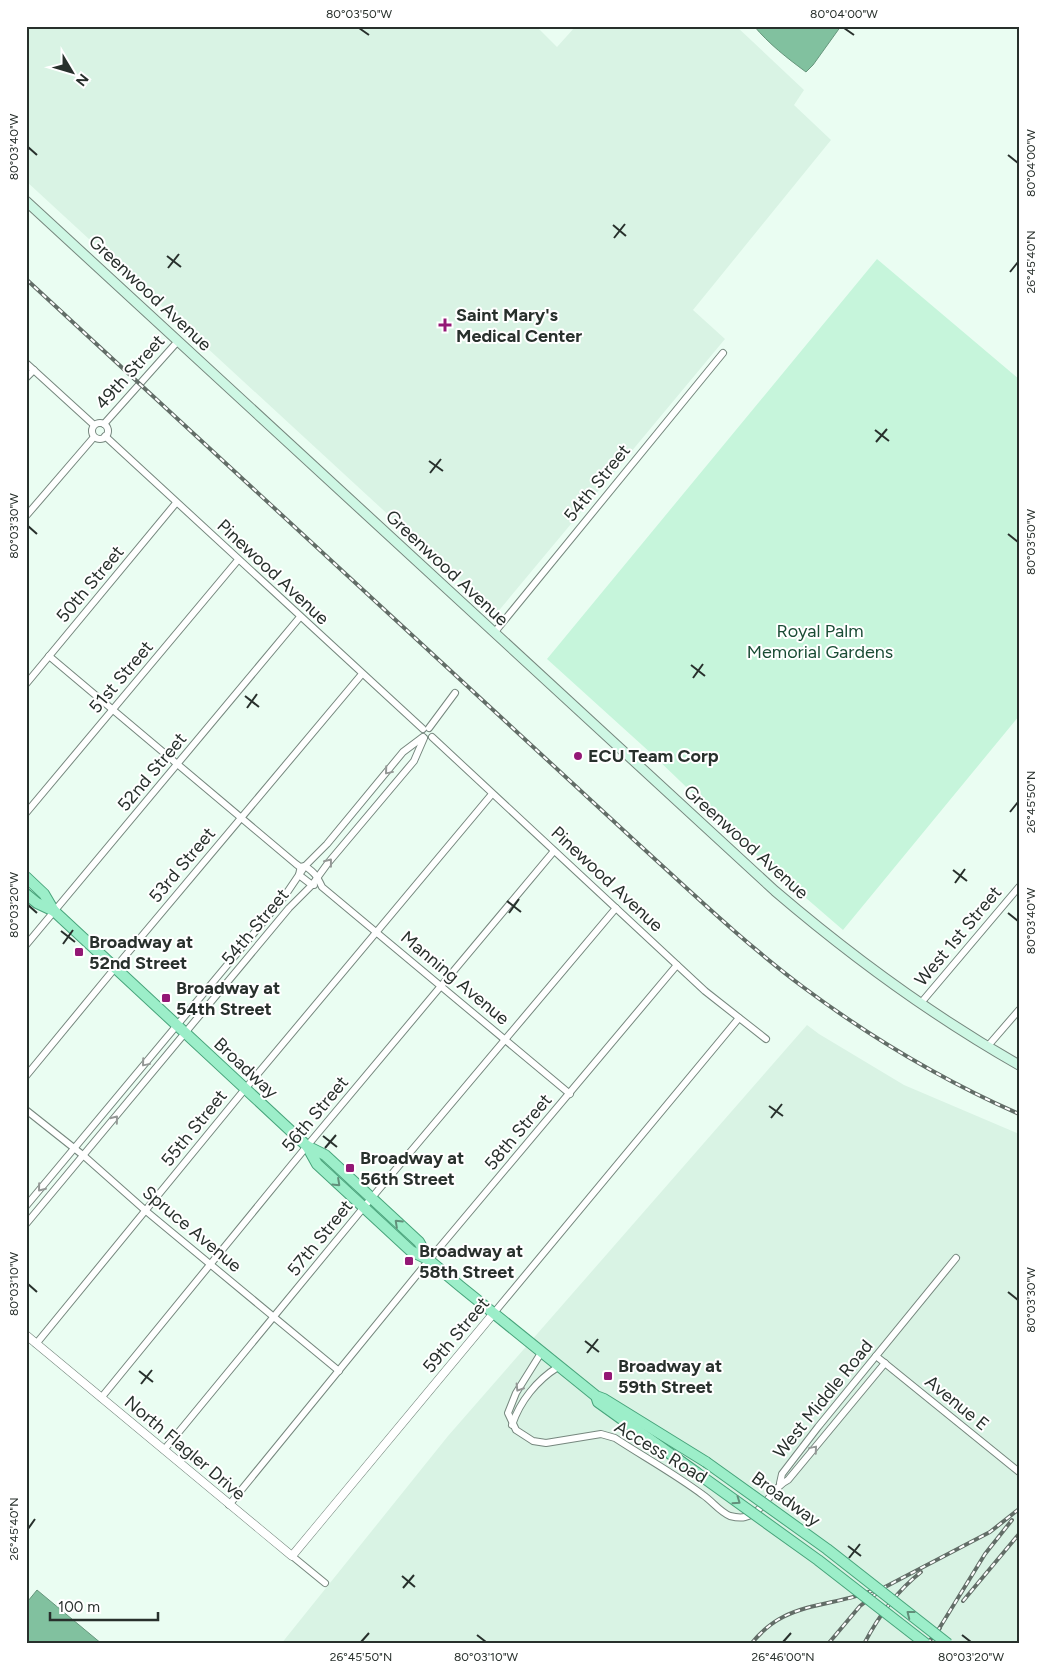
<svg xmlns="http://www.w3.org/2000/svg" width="1045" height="1670" viewBox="0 0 1045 1670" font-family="Figtree,sans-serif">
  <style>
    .built { fill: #d9f3e4 }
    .green { fill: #c6f5db }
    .water { fill: #81c19f; stroke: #66967c }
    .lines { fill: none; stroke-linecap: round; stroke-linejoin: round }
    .minor-casing { stroke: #76877e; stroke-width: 8 }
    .tertiary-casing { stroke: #76877e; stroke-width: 9 }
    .secondary-casing { stroke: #76877e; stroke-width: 11 }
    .primary-casing { stroke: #48a47b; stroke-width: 12 }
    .minor { stroke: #fff; stroke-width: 6 }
    .tertiary { stroke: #fff; stroke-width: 8 }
    .secondary { stroke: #cef7e4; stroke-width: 9 }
    .primary { stroke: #9ceec9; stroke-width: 10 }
    .rail-casing { stroke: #626d67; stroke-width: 4 }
    .rail { stroke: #fff; stroke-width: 2; stroke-dasharray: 5.5; stroke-linecap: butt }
    .primary-bridge-casing { stroke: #48a47b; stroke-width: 12; stroke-linecap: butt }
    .primary-bridge { stroke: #9ceec9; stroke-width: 10 }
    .oneway { stroke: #949896 }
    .oneway2 { stroke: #628f7a }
    .ticks { fill: none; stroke: #28302c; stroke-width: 2 }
    .poi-dot { fill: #931875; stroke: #fff; stroke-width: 2 }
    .labels { text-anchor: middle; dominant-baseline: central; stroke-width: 4; stroke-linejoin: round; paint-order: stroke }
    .street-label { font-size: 18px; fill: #28302c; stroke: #fff }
    .poi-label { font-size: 18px; font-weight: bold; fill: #28302c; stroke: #fff; text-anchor: start }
    .park-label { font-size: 18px; fill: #1a4c35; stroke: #fff }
    .neatline { fill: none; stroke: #28302c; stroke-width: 2 }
    .ticks-label { font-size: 12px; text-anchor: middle; fill: #28302c }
  </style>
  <rect width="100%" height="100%" fill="#eafdf2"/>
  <!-- built -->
  <g class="built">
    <path d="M26 26H536L557 47 575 27 736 26 804 90 794 105 831 140 693 310 725 339 496 614 26 181Z"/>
    <path d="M807 1025 819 1034 904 1085 1019 1134V1644H281L448 1436Z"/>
  </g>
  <!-- green -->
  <path class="green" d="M877 259 1019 379V716L843 930 762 860 653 755 547 659Z"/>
  <!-- water -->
  <g class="water">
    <path d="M754 26H841L813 65 806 72C787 58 769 44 754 26Z"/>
    <path d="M37 1590 102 1644H26V1601H28Z"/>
  </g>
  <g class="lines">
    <defs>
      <g id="minor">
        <path d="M26 363 94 425"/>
        <path d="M26 378 34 370"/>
        <circle cx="100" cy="431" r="8"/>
        <path d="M104 424 178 341"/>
        <path d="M105 436 423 729"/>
        <path d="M26 516 94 437"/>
        <path d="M494 633 723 353"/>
        <path d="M49 656 296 864 300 867 305 866C315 873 317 876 322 887L570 1094"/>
        <path d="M26 684 176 503"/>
        <path d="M429 728 455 693"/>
        <path d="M432 737 705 991 766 1039"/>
        <path d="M26 813 238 560"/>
        <path d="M300 870 299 875 312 885H314"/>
        <path d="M26 945 300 617"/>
        <path d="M920 1004 1019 887"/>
        <path d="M987 1047 1019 1010"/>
        <path d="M26 1076 115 968 362 674"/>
        <path d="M26 1110 84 1156 146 1211 339 1371"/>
        <path d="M26 1206 284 897 305 866 327 844 403 752 423 737"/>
        <path d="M26 1224 289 908 312 885 328 863 414 761 424 738"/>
        <path d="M493 1314 739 1018"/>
        <path d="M36 1344 245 1089 492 794"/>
        <path d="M541 1353 516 1393 508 1413 516 1430 533 1441 546 1443 601 1434 615 1438C644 1457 675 1474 703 1495 712 1501 720 1512 730 1516 734 1517 741 1518 745 1517 764 1513 771 1488 788 1480L885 1363"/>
        <path d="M876 1356 1019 1472"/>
        <path d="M101 1398 307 1146 554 851"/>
        <path d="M512 1425C520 1401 537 1380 558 1367"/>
        <path d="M164 1450 364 1207 616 908"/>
        <path d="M780 1483 782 1474 818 1427 956 1258"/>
        <path d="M229 1505 429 1260 677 965"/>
        <path d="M292 1556 325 1583"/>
      </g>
      <path id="tertiary" d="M26 1335 292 1556 493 1314"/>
      <path id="secondary" d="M26 201 775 891C851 956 931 1015 1019 1065"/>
      <g id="primary">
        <path d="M26 877 44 894 54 911"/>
        <path d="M26 894 37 903 54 911 307 1146 325 1155 419 1242 429 1260 460 1286 596 1396 604 1399 706 1462"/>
        <path d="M307 1146 317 1164 411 1251 429 1260"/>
        <path d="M597 1399 598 1402 697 1473"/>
      </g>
    </defs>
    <!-- minor casing -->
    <use href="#minor" class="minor-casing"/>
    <!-- tertiary casing -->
    <use href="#tertiary" class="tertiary-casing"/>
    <!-- secondary casing -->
    <use href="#secondary" class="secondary-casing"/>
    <!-- primary casing -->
    <use href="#primary" class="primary-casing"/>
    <!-- minor -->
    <use href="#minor" class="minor"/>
    <!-- tertiary -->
    <use href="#tertiary" class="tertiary"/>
    <!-- secondary -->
    <use href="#secondary" class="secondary"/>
    <!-- primary -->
    <use href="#primary" class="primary"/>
    <defs>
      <g id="rail">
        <path d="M26 279 634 840C689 890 743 942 803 987 870 1037 942 1080 1019 1114"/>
        <path d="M963 1601 1019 1534"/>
        <path d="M937 1632 985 1554 1012 1520"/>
        <path d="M751 1644C760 1633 771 1623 783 1617 812 1602 846 1603 876 1589"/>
        <path d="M828 1644 860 1606 885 1587 990 1532 1019 1509"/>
        <path d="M864 1644C878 1617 897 1591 921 1572"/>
        <path d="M927 1644 940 1628"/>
      </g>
    </defs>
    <!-- rail casing -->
    <use href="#rail" class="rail-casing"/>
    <!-- rail -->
    <use href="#rail" class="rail"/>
    <defs>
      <g id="primary-bridge">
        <path d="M706 1462 827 1549 948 1644"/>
        <path d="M697 1473 818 1560 926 1644"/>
      </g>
    </defs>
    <!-- primary-bridge casing -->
    <use href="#primary-bridge" class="primary-bridge-casing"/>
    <!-- primary-bridge -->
    <use href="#primary-bridge" class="primary-bridge"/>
  </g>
  <!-- one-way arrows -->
  <defs><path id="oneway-chevron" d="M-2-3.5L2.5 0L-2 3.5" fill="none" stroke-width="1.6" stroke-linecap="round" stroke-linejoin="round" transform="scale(1.25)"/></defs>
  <g class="oneway">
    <use href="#oneway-chevron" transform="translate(388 771) rotate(130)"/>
    <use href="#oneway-chevron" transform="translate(329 862) rotate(-52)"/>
    <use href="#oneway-chevron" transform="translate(145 1063) rotate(130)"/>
    <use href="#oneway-chevron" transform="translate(115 1119) rotate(-51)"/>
    <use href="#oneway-chevron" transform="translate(41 1188) rotate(129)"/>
    <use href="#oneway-chevron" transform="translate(519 1388) rotate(122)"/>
    <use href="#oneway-chevron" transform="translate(814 1449) rotate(-50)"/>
  </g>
  <g class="oneway2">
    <use href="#oneway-chevron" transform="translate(337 1183) rotate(43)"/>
    <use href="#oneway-chevron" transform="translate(398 1223) rotate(-137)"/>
    <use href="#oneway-chevron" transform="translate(737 1501) rotate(35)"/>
    <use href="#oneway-chevron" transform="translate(910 1614) rotate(-142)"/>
  </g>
  <!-- ticks -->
  <path class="ticks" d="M359 28 369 35M844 28 854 35M28 147 37 155M1008 155 1018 163M613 225 626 236M614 238 625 224M167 256 181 267M168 268 179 254M1010 272 1018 262M875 430 889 441M876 442 887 429M429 461 443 471M430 473 441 459M28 526 37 534M1008 534 1018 542M691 665 705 676M693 678 703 664M245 696 259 707M247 708 257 694M1010 812 1018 802M953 870 967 881M955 883 965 869M507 901 521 912M28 905 37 913M509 913 519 899M1008 913 1018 921M61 931 75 942M63 944 73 930M769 1106 783 1116M771 1118 782 1104M323 1136 337 1147M325 1148 336 1135M28 1284 37 1292M1008 1292 1018 1300M585 1341 599 1352M587 1353 598 1339M139 1371 153 1382M141 1384 152 1370M28 1529 35 1519M848 1546 861 1556M849 1558 860 1544M402 1576 415 1587M403 1588 414 1575M477 1635 486 1642M962 1635 971 1642M361 1642 369 1633M783 1642 791 1633"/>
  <!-- markers -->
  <g class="poi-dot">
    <path d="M442.5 317.5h5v5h5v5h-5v5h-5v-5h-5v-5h5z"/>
    <circle cx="578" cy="756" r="5"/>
    <rect x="74" y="947" width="10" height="10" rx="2.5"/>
    <rect x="161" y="993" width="10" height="10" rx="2.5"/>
    <rect x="345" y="1163" width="10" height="10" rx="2.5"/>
    <rect x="404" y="1256" width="10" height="10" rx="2.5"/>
    <rect x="603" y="1371" width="10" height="10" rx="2.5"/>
  </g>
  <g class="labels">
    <!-- street labels -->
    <g class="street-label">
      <text transform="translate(150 293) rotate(43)">Greenwood Avenue</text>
      <text transform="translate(130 372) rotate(-48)">49th Street</text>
      <text transform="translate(597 483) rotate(-51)">54th Street</text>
      <text transform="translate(447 568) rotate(43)">Greenwood Avenue</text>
      <text transform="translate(273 572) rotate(43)">Pinewood Avenue</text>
      <text transform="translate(90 584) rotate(-50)">50th Street</text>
      <text transform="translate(121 677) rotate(-50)">51st Street</text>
      <text transform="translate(152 772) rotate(-50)">52nd Street</text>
      <text transform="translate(746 842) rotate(42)">Greenwood Avenue</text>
      <text transform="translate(182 865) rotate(-50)">53rd Street</text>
      <text transform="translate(607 879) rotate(43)">Pinewood Avenue</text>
      <text transform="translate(255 927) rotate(-50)">54th Street</text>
      <text transform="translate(958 936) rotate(-50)">West 1st Street</text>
      <text transform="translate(455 978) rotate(40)">Manning Avenue</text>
      <text transform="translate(246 1068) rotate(43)">Broadway</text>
      <text transform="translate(315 1114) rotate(-50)">56th Street</text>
      <text transform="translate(194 1128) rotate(-51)">55th Street</text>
      <text transform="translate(518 1132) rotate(-50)">58th Street</text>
      <text transform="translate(192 1229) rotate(40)">Spruce Avenue</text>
      <text transform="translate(320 1238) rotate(-51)">57th Street</text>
      <text transform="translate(456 1335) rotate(-50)">59th Street</text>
      <text transform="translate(823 1399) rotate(-51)">West Middle Road</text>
      <text transform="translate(957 1403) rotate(39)">Avenue E</text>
      <text transform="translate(185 1448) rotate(40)">North Flagler Drive</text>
      <text transform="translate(661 1452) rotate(31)">Access Road</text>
      <text transform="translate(786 1499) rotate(36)">Broadway</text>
    </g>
    <!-- poi labels -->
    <g class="poi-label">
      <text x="456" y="315">Saint Mary's<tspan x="456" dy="21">Medical Center</tspan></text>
      <text x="588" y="756">ECU Team Corp</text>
      <text x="89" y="942">Broadway at<tspan x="89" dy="21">52nd Street</tspan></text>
      <text x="176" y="988">Broadway at<tspan x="176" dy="21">54th Street</tspan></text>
      <text x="360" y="1158">Broadway at<tspan x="360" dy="21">56th Street</tspan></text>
      <text x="419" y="1251">Broadway at<tspan x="419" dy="21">58th Street</tspan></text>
      <text x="618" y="1366">Broadway at<tspan x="618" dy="21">59th Street</tspan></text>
    </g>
    <!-- park labels -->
    <g class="park-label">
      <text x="820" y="631">Royal Palm<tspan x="820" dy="21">Memorial Gardens</tspan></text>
    </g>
  </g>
  <!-- border -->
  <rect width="1045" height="1670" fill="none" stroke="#ffffff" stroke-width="55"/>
  <!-- north arrow -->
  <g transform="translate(72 72) rotate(128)" stroke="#ffffff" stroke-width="4" paint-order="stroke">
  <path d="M0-4L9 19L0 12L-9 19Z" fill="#28302c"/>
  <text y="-8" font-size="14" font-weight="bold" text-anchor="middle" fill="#28302c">N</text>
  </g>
  <!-- scale -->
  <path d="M50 1612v8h108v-8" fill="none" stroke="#28302c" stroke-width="2.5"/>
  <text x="58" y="1612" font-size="15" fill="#28302c" stroke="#ffffff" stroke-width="4" paint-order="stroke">100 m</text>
  <rect x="28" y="28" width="990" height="1614" class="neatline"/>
  <g class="ticks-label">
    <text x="359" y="18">80°03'50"W</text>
    <text x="844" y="18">80°04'00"W</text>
    <text transform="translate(14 147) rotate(-90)" y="4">80°03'40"W</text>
    <text transform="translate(1031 163) rotate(-90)" y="4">80°04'00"W</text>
    <text transform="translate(1031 262) rotate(-90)" y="4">26°45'40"N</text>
    <text transform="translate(14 526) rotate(-90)" y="4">80°03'30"W</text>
    <text transform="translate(1031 542) rotate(-90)" y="4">80°03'50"W</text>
    <text transform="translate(1031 802) rotate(-90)" y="4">26°45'50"N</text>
    <text transform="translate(14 905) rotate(-90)" y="4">80°03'20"W</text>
    <text transform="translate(1031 921) rotate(-90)" y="4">80°03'40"W</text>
    <text transform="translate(14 1284) rotate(-90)" y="4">80°03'10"W</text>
    <text transform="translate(1031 1300) rotate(-90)" y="4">80°03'30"W</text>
    <text transform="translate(14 1529) rotate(-90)" y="4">26°45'40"N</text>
    <text x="361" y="1661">26°45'50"N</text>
    <text x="486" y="1661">80°03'10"W</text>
    <text x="783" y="1661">26°46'00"N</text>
    <text x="971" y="1661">80°03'20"W</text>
  </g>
</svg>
